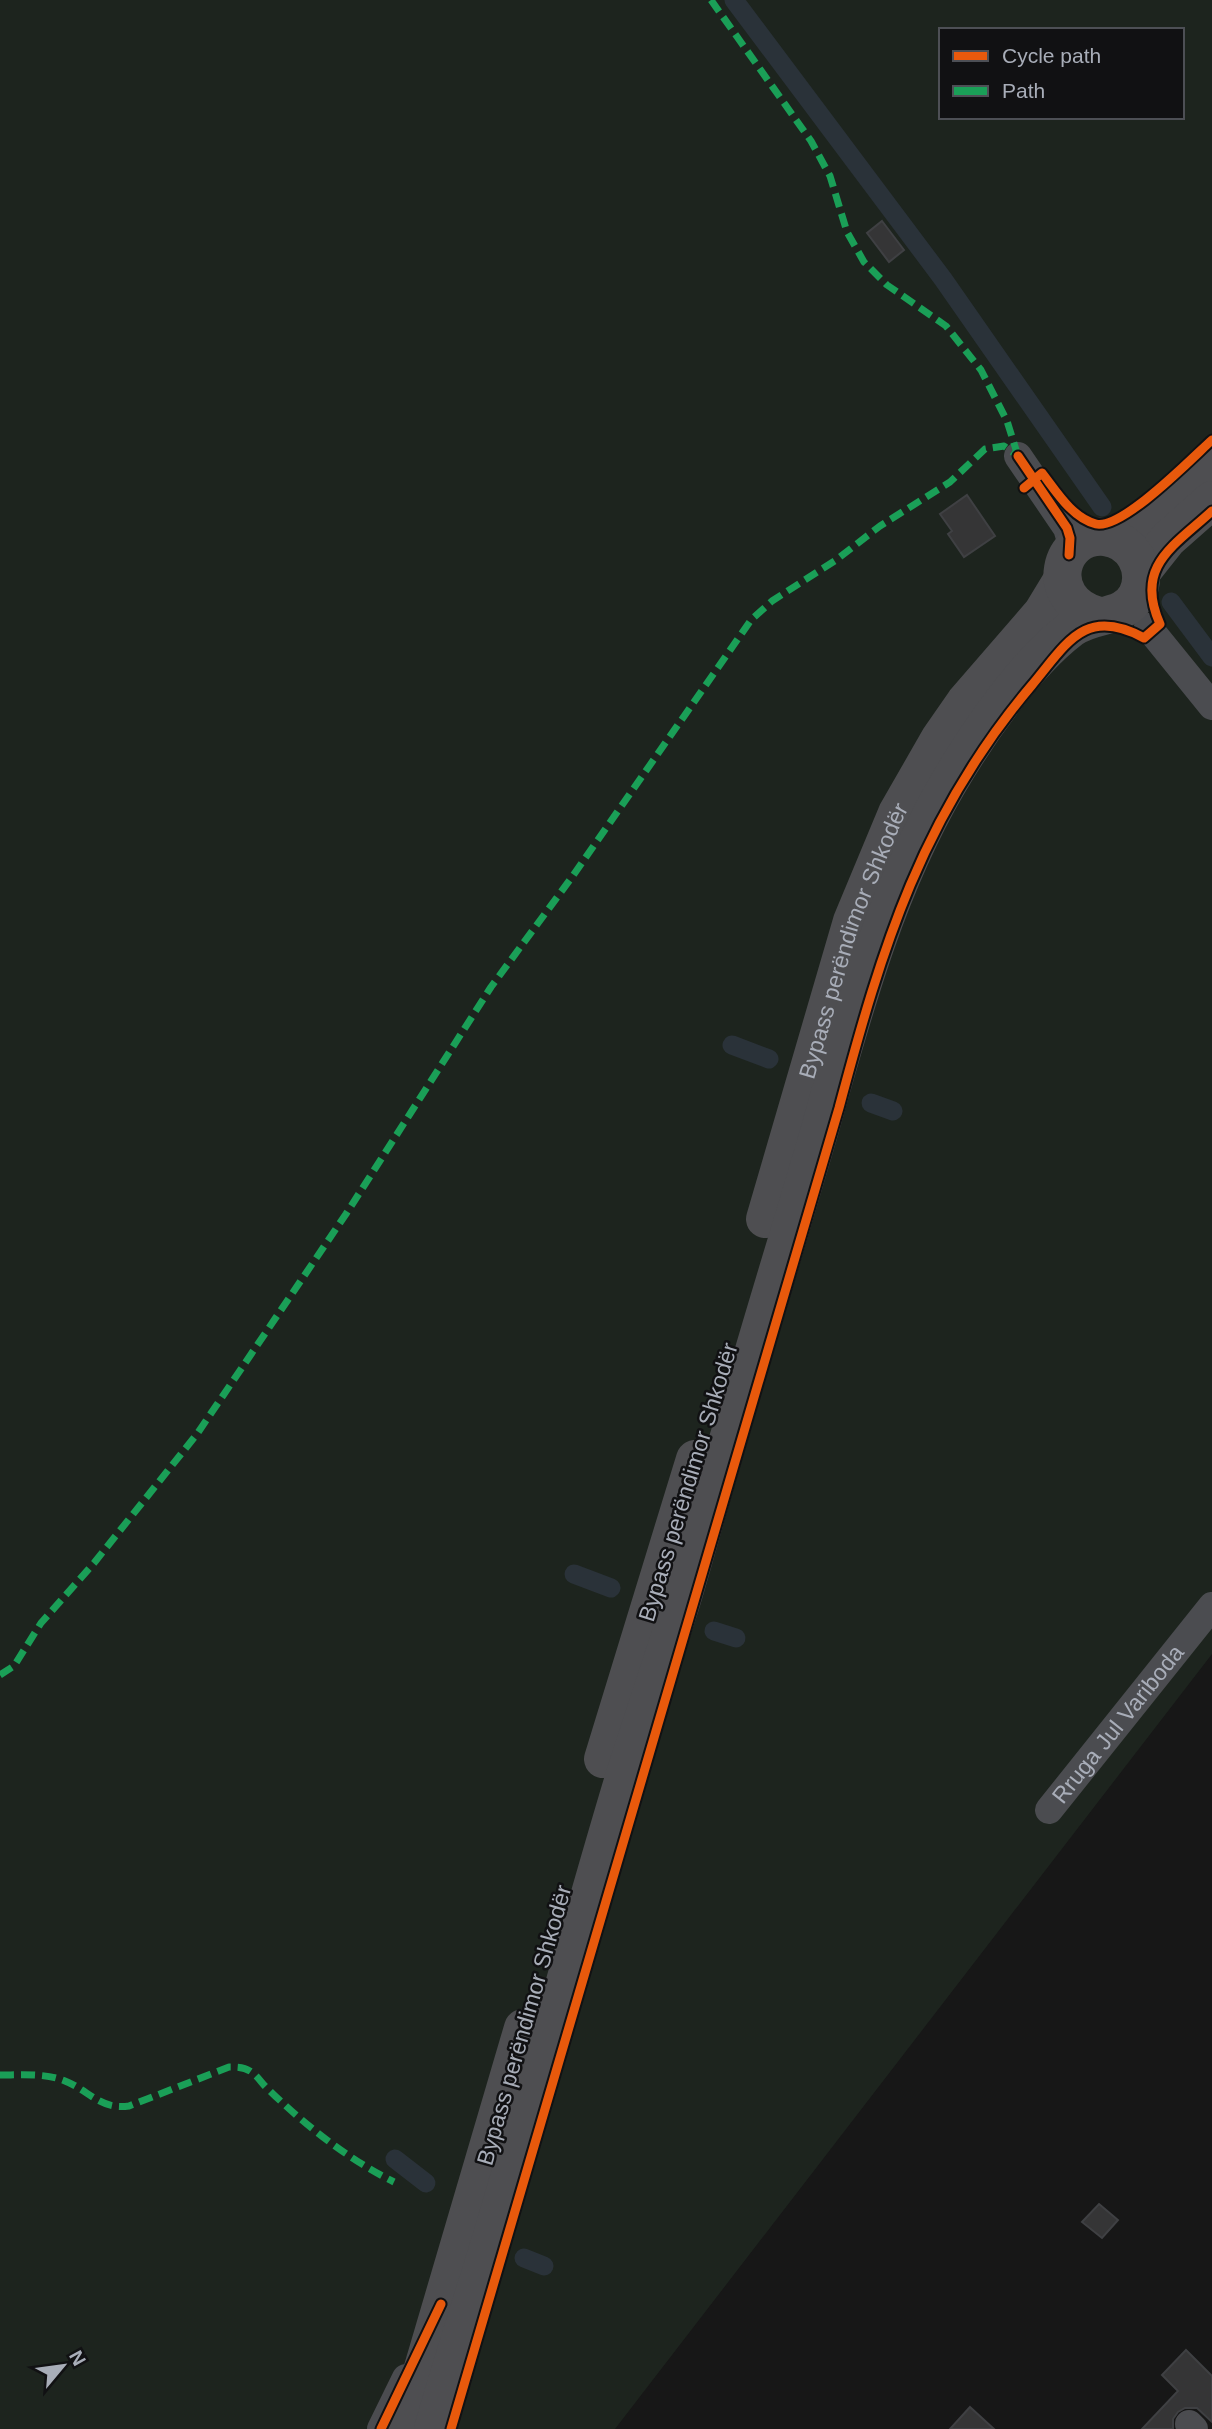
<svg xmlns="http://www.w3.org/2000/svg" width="1212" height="2429" viewBox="0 0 1212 2429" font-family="Helvetica,sans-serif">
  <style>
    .green { fill: #1d241e; fill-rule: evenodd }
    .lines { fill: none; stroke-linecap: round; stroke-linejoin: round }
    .canal { stroke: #2a3239; stroke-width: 19 }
    .building { fill: #353536; stroke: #3f4043; stroke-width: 2 }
    .minor { stroke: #4b4c50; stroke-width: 28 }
    .highway { stroke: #4e4e51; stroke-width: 38 }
    .quiet { stroke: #1a9f57; stroke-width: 7; stroke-dasharray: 14 7; stroke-linecap: butt }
    .cycleway-casing { stroke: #111113; stroke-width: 13 }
    .cycleway { stroke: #e8590c; stroke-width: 9 }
    .labels { text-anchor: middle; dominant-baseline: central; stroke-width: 5; stroke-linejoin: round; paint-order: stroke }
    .street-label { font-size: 23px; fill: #a8adb8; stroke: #111113 }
  </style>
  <rect width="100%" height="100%" fill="#171717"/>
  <!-- green -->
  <path class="green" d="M0 0H1212V1654L615 2429H0ZM941 30H1182V117H941Z"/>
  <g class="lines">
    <!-- canal -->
    <g class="canal">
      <path d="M734 0 943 279 1102 507"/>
      <path d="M1171 602 1212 657"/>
      <path d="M732 1045 769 1059"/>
      <path d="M871 1103 893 1111"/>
      <path d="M574 1574 611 1588"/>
      <path d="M714 1631 736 1638"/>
      <path d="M395 2159 426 2183"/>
      <path d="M524 2258 544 2266"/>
    </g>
  </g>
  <!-- building -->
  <g class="building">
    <path d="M882 221 904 250 889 262 867 233Z"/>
    <path d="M967 495 995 536 964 557 948 534 952 531 940 514Z"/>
    <path d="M1099 2204 1118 2220 1102 2238 1082 2222Z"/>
    <path d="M1186 2350 1212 2376V2422L1197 2408H1185L1178 2412 1173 2419V2429H1142L1178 2391 1162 2375Z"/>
    <path d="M970 2407 994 2429H950Z"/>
  </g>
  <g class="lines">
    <!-- minor -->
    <g class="minor">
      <path d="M1018 456 1067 528 1070 538 1069 555"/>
      <path d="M1148 627 1212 706"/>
      <path id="s1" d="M1049 1810 1212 1606"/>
      <path d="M1189 2424 1194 2429"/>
      <path d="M381 2429 406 2378"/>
    </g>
    <!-- highway -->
    <g class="highway">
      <path d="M1115 539 1131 532 1212 463"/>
      <path d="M1141 573 1168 539 1212 500"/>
      <path id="s2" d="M765 1219 852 921 897 813 940 738 965 702 1042 613 1062 580"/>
      <path d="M603 1759 695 1459"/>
      <path d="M405 2429 523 2028"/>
      <path d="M433 2429C451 2365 472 2302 491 2239 538 2083 579 1926 626 1771 644 1715 663 1659 681 1603 698 1546 713 1489 730 1433 758 1334 789 1235 818 1136 852 1016 884 893 948 784 977 734 1025 664 1071 629 1093 612 1124 620 1137 595 1149 570 1133 540 1105 537 1058 533 1043 599 1096 615"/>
    </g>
    <!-- quiet -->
    <g class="quiet">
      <path d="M711 0 811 141 830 176 847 232 864 262 887 285 946 326 981 370 1007 421 1018 456"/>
      <path d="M0 1675 14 1666 41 1623 94 1563 197 1434 346 1214 491 987 572 877 751 620 772 601 836 560 880 526 950 482 985 449 1004 446 1018 456"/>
      <path d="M0 2075C21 2075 46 2073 65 2081 90 2091 100 2110 129 2106L229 2067C239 2067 246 2067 254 2074 259 2078 263 2085 269 2090 306 2126 348 2159 394 2182"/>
    </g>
    <defs>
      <g id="cycleway">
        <path d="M1018 456 1067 528 1070 538 1069 555"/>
        <path d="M1024 488 1042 473C1056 491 1072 518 1096 524 1122 530 1191 459 1212 440"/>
        <path d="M381 2429 441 2304"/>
        <path d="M451 2429 839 1108C882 947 922 815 1032 685 1067 643 1085 606 1144 638L1160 624C1134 566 1174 546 1212 511"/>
      </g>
    </defs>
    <!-- cycleway casing -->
    <use href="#cycleway" class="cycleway-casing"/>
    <!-- cycleway -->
    <use href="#cycleway" class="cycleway"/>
  </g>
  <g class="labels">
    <!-- street labels -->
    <g class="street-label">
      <text stroke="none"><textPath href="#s2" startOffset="292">Bypass perëndimor Shkodër</textPath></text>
      <text transform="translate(688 1482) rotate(-73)">Bypass perëndimor Shkodër</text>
      <text stroke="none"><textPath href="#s1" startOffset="110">Rruga Jul Variboda</textPath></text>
      <text transform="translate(524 2025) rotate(-74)">Bypass perëndimor Shkodër</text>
    </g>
  </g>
  <!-- legend -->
  <rect x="939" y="28" width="245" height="91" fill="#111113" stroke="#4d4f55" stroke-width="2"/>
  <rect x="953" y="51" width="35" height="10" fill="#e8590c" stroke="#4d4f55" stroke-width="2"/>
  <text x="1002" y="63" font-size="21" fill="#a8adb8">Cycle path</text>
  <rect x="953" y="86" width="35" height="10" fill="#1a9f57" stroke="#4d4f55" stroke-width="2"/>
  <text x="1002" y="98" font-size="21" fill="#a8adb8">Path</text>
  <!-- north arrow -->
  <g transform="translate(63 2366) rotate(61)" stroke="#111113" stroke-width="5" paint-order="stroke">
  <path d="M0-5L12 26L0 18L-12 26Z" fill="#a8adb8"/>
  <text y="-10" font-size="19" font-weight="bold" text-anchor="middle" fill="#a8adb8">N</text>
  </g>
</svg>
